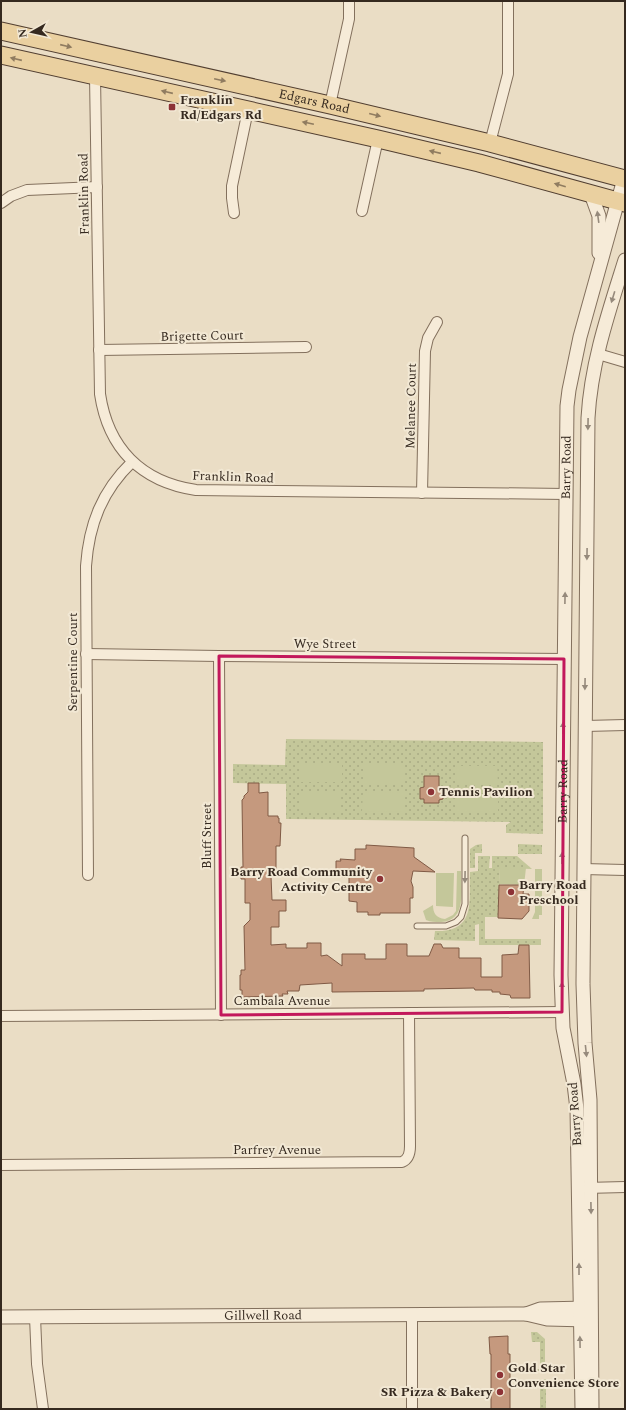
<svg xmlns="http://www.w3.org/2000/svg" width="626" height="1410" viewBox="0 0 626 1410" font-family="Spectral,serif">
  <style>
    .grass { fill: url(#grass-dots) }
    .garden { fill: #c4c79a }
    .building { fill: #c5997e; stroke: #805a45 }
    .lines { fill: none; stroke-linecap: round; stroke-linejoin: round }
    .service-casing { stroke: #83705d; stroke-width: 7 }
    .minor-casing { stroke: #83705d; stroke-width: 12 }
    .tertiary-casing { stroke: #83705d; stroke-width: 15 }
    .primary-casing { stroke: #523f31; stroke-width: 19 }
    .service { stroke: #f6ebd8; stroke-width: 5 }
    .minor { stroke: #f6ebd8; stroke-width: 10 }
    .tertiary { stroke: #f6ebd8; stroke-width: 13 }
    .primary { stroke: #ead0a0; stroke-width: 17 }
    .oneway { fill: #907c60 }
    .oneway2 { fill: #968a7c }
    .marked { fill: none; stroke: #c2185b; stroke-width: 3; stroke-linejoin: round }
    .poi-dot { fill: #8d3236; stroke: #f2e8d4; stroke-width: 1.5 }
    .labels { text-anchor: middle; dominant-baseline: central; stroke-width: 4; stroke-linejoin: round; paint-order: stroke }
    .poi-label { font-size: 13px; font-weight: bold; fill: #35291f; stroke: #f2e8d4; text-anchor: start }
    .street-label { font-size: 13px; fill: #35291f; stroke: #f2e8d4 }
  </style>
  <defs>
    <pattern id="grass-dots" width="8" height="8" patternUnits="userSpaceOnUse"><rect width="8" height="8" fill="#c4c79a"/><path d="M2 2h.1M6 6h.1" fill="none" stroke="#a9ab84" stroke-width="1.8" stroke-linecap="round"/></pattern>
  </defs>
  <rect width="100%" height="100%" fill="#eaddc5"/>
  <!-- grass -->
  <g class="grass">
    <path d="M286 739 543 742V834L506 833V825L511 822 286 819V784L233 783V764L285 765Z"/>
    <path d="M482 844V853H475V868H470V849L476 845Z"/>
    <path d="M518 844 542 845V854H518Z"/>
    <path d="M478 856H490L489 868H492V856H517L532 869 500 868 498 917H485V939H541V945H479V924L475 925V941L434 940 435 931C476 932 469 902 470 872L478 871Z"/>
    <path d="M531 1332H537L545 1339V1371H534V1369H540V1342H532Z"/>
    <path d="M534 1379H546V1409H513L540 1408V1382H534Z"/>
  </g>
  <!-- garden -->
  <g class="garden">
    <rect x="301" y="763" width="41" height="19"/>
    <rect x="363" y="764" width="41" height="19"/>
    <path d="M457 766H497L498 784 456 785Z"/>
    <rect x="300" y="792" width="41" height="19"/>
    <path d="M363 792 403 793V812L362 811Z"/>
    <rect x="457" y="794" width="41" height="19"/>
    <path d="M500 868H526L524 885 499 884Z"/>
    <path d="M535 869H542V915H539V919H532L535 912Z"/>
    <path d="M457 871H461C461 890 467 921 441 922 435 922 431 922 426 920L423 911 433 905C433 913 436 918 445 919L453 915 456 911Z"/>
    <path d="M436 873H454L453 907 436 906Z"/>
  </g>
  <!-- building -->
  <g class="building">
    <path d="M424 776H439V787L443 788V799L439 800V803H424V799H420V788L424 787Z"/>
    <path d="M248 783H259V793L268 792V816H278V818H279V823H281L280 846H276V876H271L272 900H286V911H279V927H271V945L286 944V948H307V943H321V956L327 955 342 966V954H365V959H386V944H407V956H429L434 944H441L443 948H459V958H481V977H502V955L518 954 519 945H529L530 998H511L510 995 500 994V992H492V990H475L474 988 424 989V991L332 992V983L300 985 299 991H287L288 994H282L283 996 242 997V990H240V975H241V970H245L244 926 250 920V903H245V879H241V867H243L242 800 244 798V796L248 792Z"/>
    <path d="M366 845 414 848V857L435 872 413 871 411 881 413 887V898H410V913H380V915H368V912H357V902L349 901V877H341V870H336V861H341L340 859 355 860V849H366Z"/>
    <path d="M499 885H524L523 894H529V911L522 919 498 918Z"/>
    <path d="M508 1336V1354H510V1409H491V1354H490L489 1337Z"/>
  </g>
  <g class="lines">
    <defs>
      <path id="service" d="M417 926H446L456 922 461 917 465 904V838"/>
      <g id="minor">
        <path d="M95 76 100 394C108 448 141 482 196 490L566 494"/>
        <path d="M330 105 349 19V1"/>
        <path d="M490 143 508 74V1"/>
        <path d="M1 203 11 196 27 190 97 187"/>
        <path d="M362 211 378 139"/>
        <path d="M234 213 232 198V186L248 110"/>
        <path d="M99 350 306 347"/>
        <path d="M598 354 625 362"/>
        <path d="M422 493 425 351 428 338 437 322"/>
        <path d="M86 654 219 656 564 659"/>
        <path d="M219 656 221 1015"/>
        <path d="M585 726 625 725"/>
        <path d="M583 869 625 870"/>
        <path d="M88 875 86 566C89 524 102 491 132 462"/>
        <path d="M1 1016 562 1012"/>
        <path d="M1 1165 402 1162C409 1159 410 1153 410 1146L409 1013"/>
        <path d="M585 1188 625 1187"/>
        <path d="M412 1315V1409"/>
        <path d="M35 1317 37 1364 43 1409"/>
      </g>
      <g id="tertiary">
        <path d="M591 194 599 216V253"/>
        <path d="M526 1314 540 1309 587 1308"/>
        <path id="s1" d="M1 1317 526 1314 547 1319 588 1320"/>
        <path id="s2" d="M582 1409 577 1109 574 1084 563 1028 561 975 567 406 569 390 580 337 624 179"/>
        <path d="M592 1409 590 1100 585 1043 583 984 588 418C591 363 609 311 625 260"/>
      </g>
      <g id="primary">
        <path id="s3" d="M1 31 330 105 490 143 625 179"/>
        <path d="M1 55 378 139 479 163 625 203"/>
      </g>
    </defs>
    <!-- service casing -->
    <use href="#service" class="service-casing"/>
    <!-- minor casing -->
    <use href="#minor" class="minor-casing"/>
    <!-- tertiary casing -->
    <use href="#tertiary" class="tertiary-casing"/>
    <!-- primary casing -->
    <use href="#primary" class="primary-casing"/>
    <!-- service -->
    <use href="#service" class="service"/>
    <!-- minor -->
    <use href="#minor" class="minor"/>
    <!-- tertiary -->
    <use href="#tertiary" class="tertiary"/>
    <!-- primary -->
    <use href="#primary" class="primary"/>
  </g>
  <!-- one-way arrows -->
  <defs><path id="oneway-solid" d="M-6-.8H1V-3.2L6.5 0L1 3.2V.8H-6Z"/></defs>
  <g class="oneway">
    <use href="#oneway-solid" transform="translate(66 46) rotate(13)"/>
    <use href="#oneway-solid" transform="translate(16 59) rotate(-167)"/>
    <use href="#oneway-solid" transform="translate(220 80) rotate(12)"/>
    <use href="#oneway-solid" transform="translate(167 92) rotate(-167)"/>
    <use href="#oneway-solid" transform="translate(375 115) rotate(14)"/>
    <use href="#oneway-solid" transform="translate(308 123) rotate(-168)"/>
    <use href="#oneway-solid" transform="translate(435 152) rotate(-167)"/>
    <use href="#oneway-solid" transform="translate(560 185) rotate(-164)"/>
  </g>
  <g class="oneway2">
    <use href="#oneway-solid" transform="translate(598 217) rotate(-98)"/>
    <use href="#oneway-solid" transform="translate(613 297) rotate(107)"/>
    <use href="#oneway-solid" transform="translate(588 424) rotate(91)"/>
    <use href="#oneway-solid" transform="translate(587 554) rotate(91)"/>
    <use href="#oneway-solid" transform="translate(565 598) rotate(-89)"/>
    <use href="#oneway-solid" transform="translate(585 684) rotate(91)"/>
    <use href="#oneway-solid" transform="translate(563 728) rotate(-90)"/>
    <use href="#oneway-solid" transform="translate(562 858) rotate(-89)"/>
    <use href="#oneway-solid" transform="translate(465 877) rotate(91)"/>
    <use href="#oneway-solid" transform="translate(562 988) rotate(-91)"/>
    <use href="#oneway-solid" transform="translate(586 1051) rotate(84)"/>
    <use href="#oneway-solid" transform="translate(591 1208) rotate(89)"/>
    <use href="#oneway-solid" transform="translate(579 1269) rotate(-90)"/>
    <use href="#oneway-solid" transform="translate(580 1342) rotate(-91)"/>
  </g>
  <!-- marked area -->
  <path class="marked" d="M219 656 564 659 562 1012 221 1015Z"/>
  <!-- markers -->
  <g class="poi-dot">
    <rect x="168" y="103" width="8" height="8" rx="2"/>
    <circle cx="431" cy="792" r="4"/>
    <circle cx="380" cy="879" r="4"/>
    <circle cx="511" cy="892" r="4"/>
    <circle cx="500" cy="1375" r="4"/>
    <circle cx="500" cy="1392" r="4"/>
  </g>
  <g class="labels">
    <!-- poi labels -->
    <g class="poi-label">
      <text x="180" y="100">Franklin<tspan x="180" dy="15">Rd/Edgars Rd</tspan></text>
      <text x="439" y="792">Tennis Pavilion</text>
      <text x="372" y="872" text-anchor="end">Barry Road Community<tspan x="372" dy="15">Activity Centre</tspan></text>
      <text x="519" y="885">Barry Road<tspan x="519" dy="15">Preschool</tspan></text>
      <text x="508" y="1368">Gold Star<tspan x="508" dy="15">Convenience Store</tspan></text>
      <text x="492" y="1392" text-anchor="end">SR Pizza &amp; Bakery</text>
    </g>
    <!-- street labels -->
    <g class="street-label">
      <text stroke="none"><textPath href="#s3" startOffset="321">Edgars Road</textPath></text>
      <text transform="translate(84 194) rotate(-91)">Franklin Road</text>
      <text transform="translate(202 336) rotate(-1)">Brigette Court</text>
      <text transform="translate(411 406) rotate(-89)">Melanee Court</text>
      <text stroke="none"><textPath href="#s2" startOffset="943">Barry Road</textPath></text>
      <text transform="translate(233 477) rotate(2)">Franklin Road</text>
      <text x="325" y="644">Wye Street</text>
      <text transform="translate(73 662) rotate(-90)">Serpentine Court</text>
      <text stroke="none"><textPath href="#s2" startOffset="619">Barry Road</textPath></text>
      <text transform="translate(207 836) rotate(-90)">Bluff Street</text>
      <text x="282" y="1001">Cambala Avenue</text>
      <text transform="translate(575 1114) rotate(-94)">Barry Road</text>
      <text x="277" y="1150">Parfrey Avenue</text>
      <text stroke="none"><textPath href="#s1" startOffset="262">Gillwell Road</textPath></text>
    </g>
  </g>
  <!-- border -->
  <rect width="626" height="1410" fill="none" stroke="#35291f" stroke-width="4"/>
  <!-- north arrow -->
  <g transform="translate(32 32) rotate(262)" stroke="#f2e8d4" stroke-width="3" paint-order="stroke">
  <path d="M0-3L7 15L0 10L-7 15Z" fill="#35291f"/>
  <text y="-6" font-size="11" font-weight="bold" text-anchor="middle" fill="#35291f">N</text>
  </g>
</svg>
